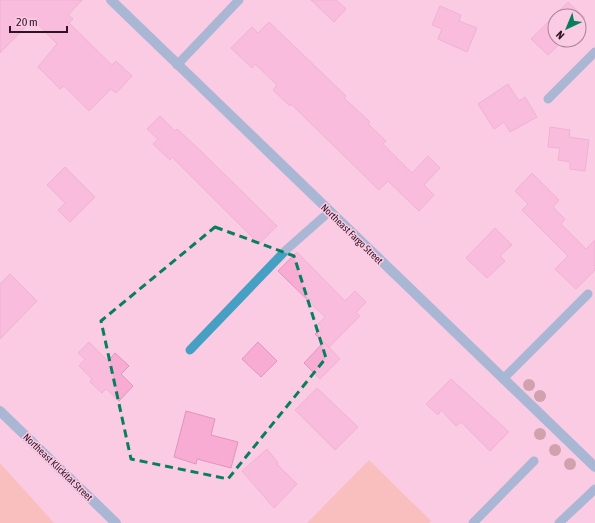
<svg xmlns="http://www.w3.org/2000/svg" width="595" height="523" viewBox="0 0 595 523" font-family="'Asap Condensed',sans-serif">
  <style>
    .green { fill: #f7b291 }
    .building { fill: #f8acd4; stroke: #df95bc }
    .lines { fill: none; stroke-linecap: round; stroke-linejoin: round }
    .service { stroke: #45a0c3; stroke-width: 9 }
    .minor { stroke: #45a0c3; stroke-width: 10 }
    .tree { fill: #9d6f6b }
    .marked { fill: none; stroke: #057f5e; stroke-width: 3; stroke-dasharray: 8 5; stroke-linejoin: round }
    .labels { text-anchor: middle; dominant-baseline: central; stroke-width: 3; stroke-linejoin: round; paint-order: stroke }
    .street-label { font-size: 10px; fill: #301424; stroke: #fbcbe3 }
  </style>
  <rect width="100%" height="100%" fill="#fbcbe3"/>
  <!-- green -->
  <g class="green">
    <path d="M369 460 431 521 429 523H307Z"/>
    <path d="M0 463 54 523H0Z"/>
  </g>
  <!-- building -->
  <g class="building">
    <path d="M0 0H82L68 15 73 19 69 23 112 65 116 61 132 76 116 93 111 89 89 111 64 86 60 89 38 67 57 44 33 19 0 53Z"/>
    <path d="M311 0H336L346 9 334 22Z"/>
    <path d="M568 2 585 18 579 24V16H555V40H564L548 55 531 39Z"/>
    <path d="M440 6 461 15 459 21 477 28 467 52 438 39 442 29 432 25Z"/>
    <path d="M269 22 346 96 344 98 370 122 368 124 386 141 383 144 412 173 428 156 440 168 424 185 434 195 419 211 388 181 379 190 291 104 290 106 273 90 277 85 255 64 252 68 231 48 252 27 258 33Z"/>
    <path d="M508 84 519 101 525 97 537 117 510 132 504 122 494 129 478 104Z"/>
    <path d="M160 116 175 131 177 129 202 152 277 226 259 244 172 157 170 160 153 144 158 139 147 129Z"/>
    <path d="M550 127 570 130 569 137 589 140 585 171 570 169V162L558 160 560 148 548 147Z"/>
    <path d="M65 167 95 197 70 222 58 210 65 203 47 185Z"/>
    <path d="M532 173 559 200 553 207 565 219 561 224 586 249 595 240V270L576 289 555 269 568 256 522 210 528 204 515 191Z"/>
    <path d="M495 228 512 245 500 256 505 261 487 278 466 258Z"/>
    <path d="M297 252 345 301 355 291 366 302 356 313 360 316 329 347 315 334 322 327 318 324 325 317 278 271Z"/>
    <path d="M10 274 37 301 0 339V284Z"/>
    <path d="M89 342 108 361 115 353 129 366 121 374 133 386 119 401 106 389 102 393 90 382 92 379 79 366 85 359 78 353Z"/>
    <path d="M258 342 277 361 261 377 242 359Z"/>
    <path d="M324 342 340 359 320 379 304 363Z"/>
    <path d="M451 379 509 432 490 451 461 422 456 426 441 410 438 415 426 404Z"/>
    <path d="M317 388 358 427 335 450 295 410Z"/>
    <path d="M186 411 215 419 211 435 238 442 231 468 197 459 196 464 174 457Z"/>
    <path d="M267 449 278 463 277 464 297 484 274 508 242 471Z"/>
  </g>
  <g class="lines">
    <!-- service -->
    <g class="service">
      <path d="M177 65 239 0"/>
      <path d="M548 99 595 52"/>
      <path d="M190 350 286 250 329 212"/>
      <path d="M503 379 588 294"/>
      <path d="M473 523 534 461"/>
      <path d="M559 523 595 489"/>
    </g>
    <!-- minor -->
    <g class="minor">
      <path d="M111 0 595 467"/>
      <path d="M0 411 116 523"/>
    </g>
  </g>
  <!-- trees -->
  <g class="tree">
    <circle cx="529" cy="385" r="6"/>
    <circle cx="540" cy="396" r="6"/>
    <circle cx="540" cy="434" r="6"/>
    <circle cx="555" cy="450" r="6"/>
    <circle cx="570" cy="464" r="6"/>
  </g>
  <!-- marked area -->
  <path d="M0 0H595V523H0ZM215 227 294 256 326 358 228 479 131 459 101 321Z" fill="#fbcbe3" fill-opacity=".55" fill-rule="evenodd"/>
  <path class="marked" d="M215 227 294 256 326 358 228 479 131 459 101 321Z"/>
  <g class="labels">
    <!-- street labels -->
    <g class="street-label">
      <text transform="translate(352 234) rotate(44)">Northeast Fargo Street</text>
      <text transform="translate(58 467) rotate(44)">Northeast Klickitat Street</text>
    </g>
  </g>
  <!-- north arrow -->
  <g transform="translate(567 28) rotate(224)"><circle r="19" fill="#fbcbe3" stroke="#aa8297"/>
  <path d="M0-3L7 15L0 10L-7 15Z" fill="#057f5e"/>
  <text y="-6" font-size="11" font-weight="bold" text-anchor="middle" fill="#301424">N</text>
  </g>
  <!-- scale -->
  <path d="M10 26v6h57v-6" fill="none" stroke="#301424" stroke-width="2"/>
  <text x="16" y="26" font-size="12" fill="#301424" stroke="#fbcbe3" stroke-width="3" paint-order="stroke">20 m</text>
</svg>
